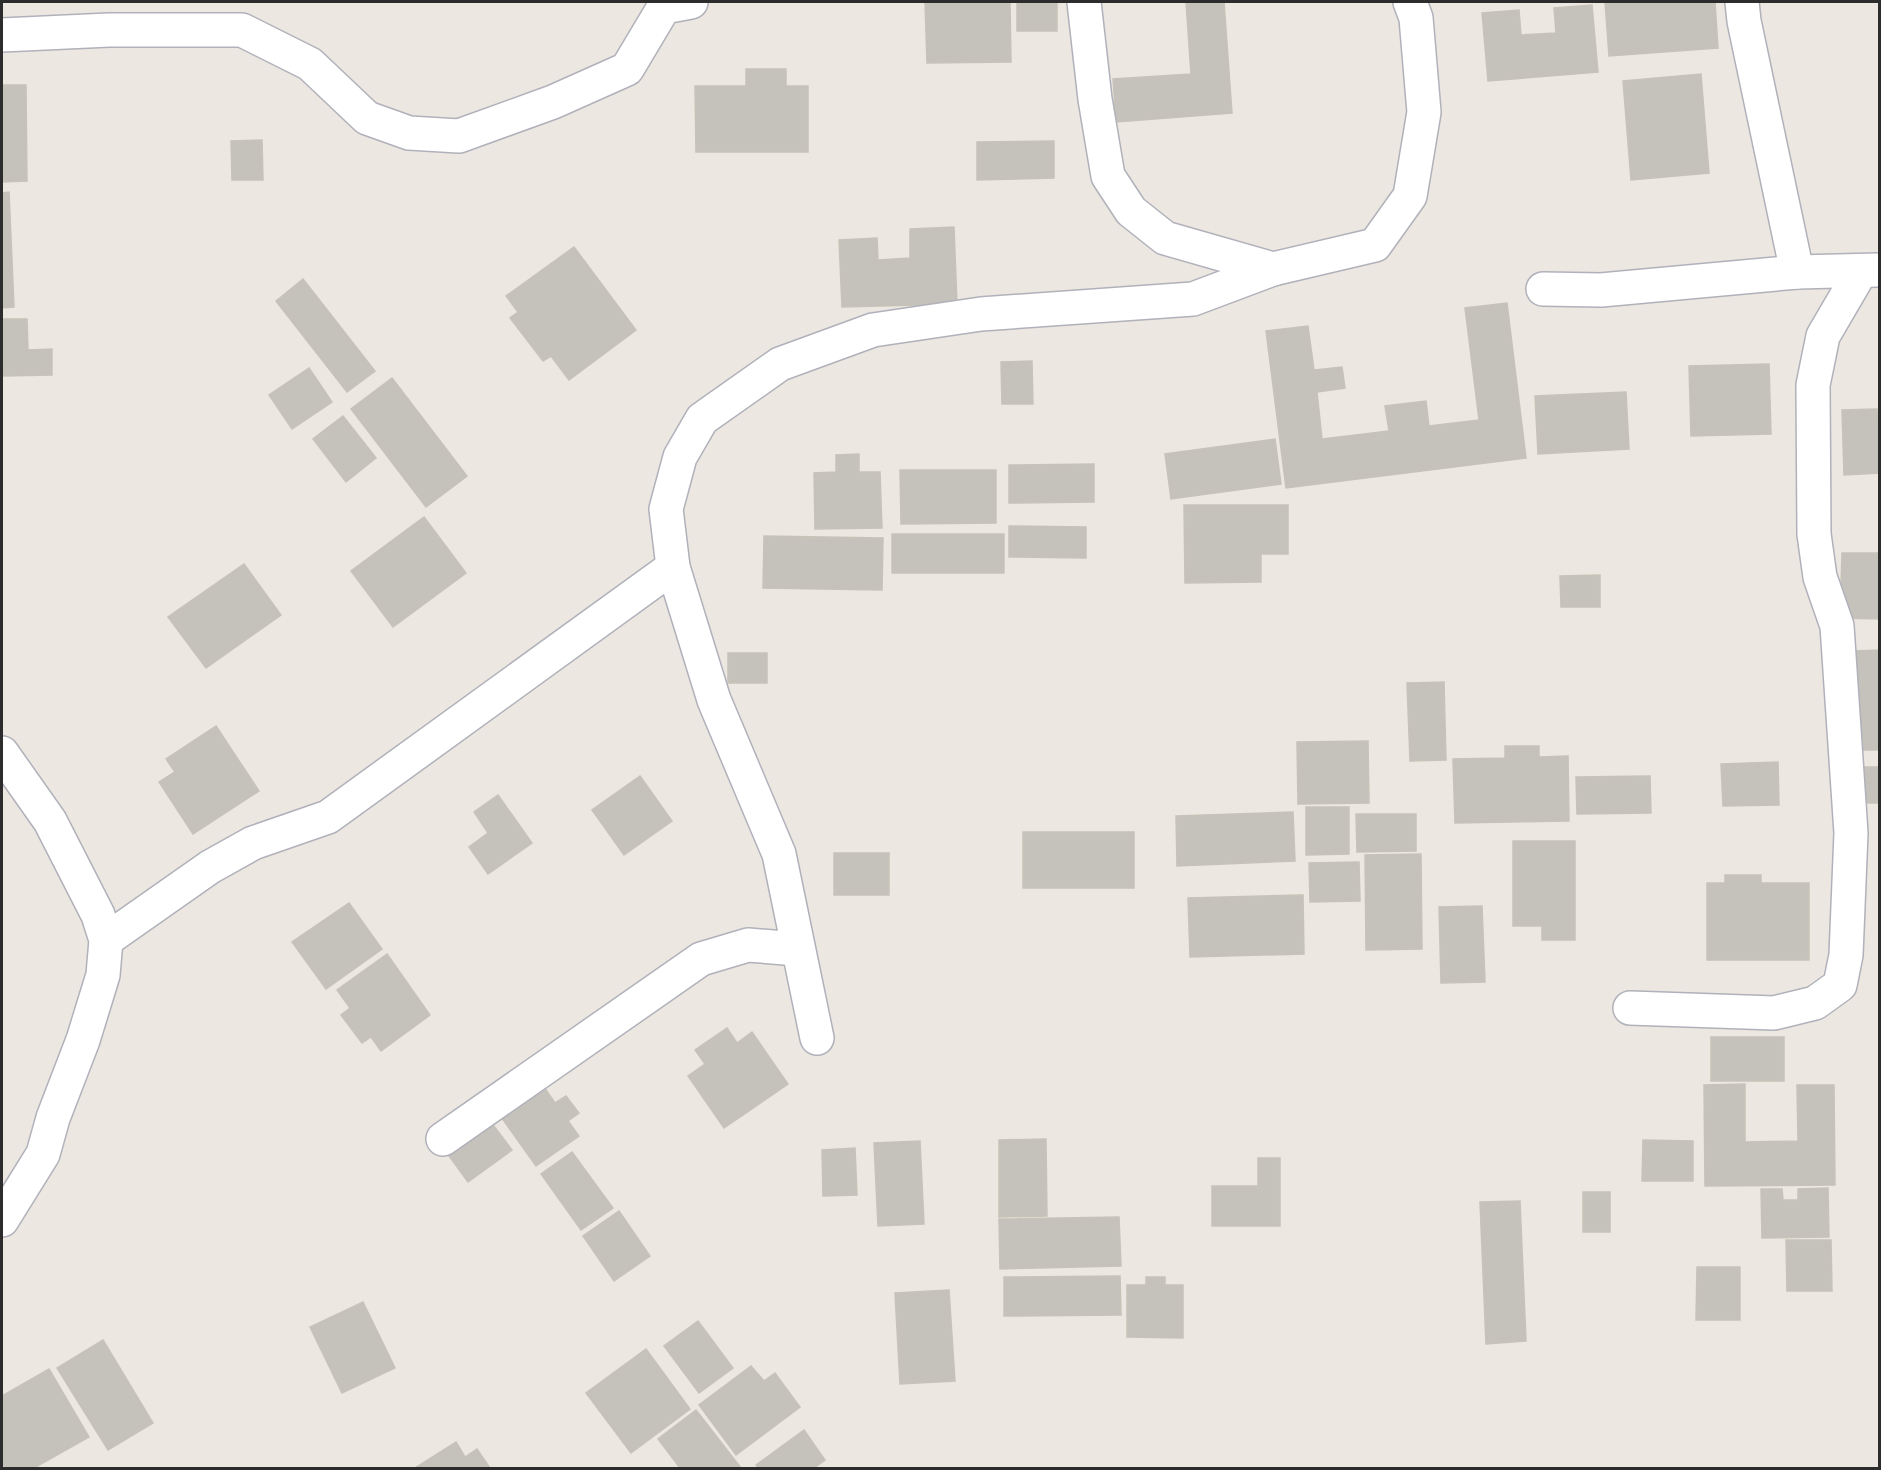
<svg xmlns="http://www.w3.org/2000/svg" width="1881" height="1470" viewBox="0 0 1881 1470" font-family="Arial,sans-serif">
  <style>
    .building { fill: #c5c1bb; stroke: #c7c3b9; stroke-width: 1.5 }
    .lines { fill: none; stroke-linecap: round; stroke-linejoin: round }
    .minor-casing { stroke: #b0b1bb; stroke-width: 36 }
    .minor { stroke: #fff; stroke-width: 33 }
  </style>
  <rect width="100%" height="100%" fill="#ece7e0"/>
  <!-- building -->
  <g class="building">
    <path d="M925 2H1010L1011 62 927 63Z"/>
    <rect x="1017" y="2" width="40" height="29"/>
    <path d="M1186 2H1224L1232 113 1116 122 1113 79 1191 74Z"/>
    <path d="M1605 2H1715L1718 48 1609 56Z"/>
    <path d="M1592 5 1598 72 1488 81 1482 13 1519 10 1521 35 1556 33 1554 8Z"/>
    <path d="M746 69H786V86H808V152H696L695 86H746Z"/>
    <path d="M1701 74 1709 173 1631 180 1623 81Z"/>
    <path d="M2 85H26L27 181 2 182Z"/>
    <path d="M262 140 263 180H232L231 141Z"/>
    <path d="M1054 141V178L977 180V142Z"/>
    <path d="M9 192 14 307 2 308V193Z"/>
    <path d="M954 227 957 304 842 307 839 240 877 238 878 260 910 258V229Z"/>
    <path d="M574 247 636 330 569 380 551 356 543 361 510 318 518 312 506 296Z"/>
    <path d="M303 279 375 371 347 392 276 301Z"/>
    <path d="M1507 303 1526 458 1286 488 1266 331 1308 326 1314 370 1342 367 1345 388 1317 392 1322 439 1389 431 1385 406 1426 401 1429 426 1479 420 1465 308Z"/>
    <path d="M2 319H27L28 350 52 349V375L2 376Z"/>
    <path d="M1032 361 1033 404H1002L1001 362Z"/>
    <path d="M1769 364 1771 434 1691 436 1689 366Z"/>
    <path d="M309 368 332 402 292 429 269 395Z"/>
    <path d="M392 378 467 476 426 507 351 409Z"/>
    <path d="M1626 392 1629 449 1538 454 1535 396Z"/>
    <path d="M1877 409 1878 424H1880V473L1844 475 1842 410Z"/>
    <path d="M343 416 376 458 346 482 313 439Z"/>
    <path d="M1275 439 1281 484 1171 499 1165 454Z"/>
    <path d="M859 454V472H880L882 528 815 529 814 473 836 472V455Z"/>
    <path d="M1094 464V502L1009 503V465Z"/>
    <path d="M900 470H996V523L901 524Z"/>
    <path d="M1184 505H1288V554H1261V582L1185 583Z"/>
    <path d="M424 517 466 573 393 627 351 571Z"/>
    <path d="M1009 526 1086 527V558L1009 557Z"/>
    <rect x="892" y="534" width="112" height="39"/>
    <path d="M764 536 883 538 882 590 763 588Z"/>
    <path d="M1842 553H1880V619L1840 618Z"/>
    <path d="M244 564 281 615 206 668 168 617Z"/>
    <path d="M1600 575V607H1561L1560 576Z"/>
    <path d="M1880 650V750H1854L1852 651Z"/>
    <rect x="728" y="653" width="39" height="30"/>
    <path d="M1444 682 1446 760 1410 761 1407 683Z"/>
    <path d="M216 726 259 791 193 834 159 782 175 772 166 759Z"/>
    <path d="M1368 741 1369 803 1298 804 1297 742Z"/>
    <path d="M1505 746H1539V757L1568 756 1569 821 1455 823 1453 759 1505 758Z"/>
    <path d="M1778 762 1779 805 1723 806 1721 764Z"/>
    <path d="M1854 767H1880V803H1855Z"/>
    <path d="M640 776 672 821 624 855 592 810Z"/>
    <path d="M1650 776 1651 813 1577 814 1576 777Z"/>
    <path d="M498 795 532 843 488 874 469 847 488 833 474 812Z"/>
    <path d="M1306 807H1349V854L1306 855Z"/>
    <path d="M1293 812 1295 861 1177 866 1176 816Z"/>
    <path d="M1356 814H1416V851L1357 852Z"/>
    <rect x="1023" y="832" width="111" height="56"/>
    <path d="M1513 841H1575V940H1542V926H1513Z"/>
    <rect x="834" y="853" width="55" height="42"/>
    <path d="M1421 854 1422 949 1366 950 1365 855Z"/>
    <path d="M1359 862 1360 901 1310 902 1309 863Z"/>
    <path d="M1725 875H1761V883H1809V960H1707V883H1725Z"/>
    <path d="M1303 895 1304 954 1190 957 1188 898Z"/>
    <path d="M349 903 382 949 326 989 292 942Z"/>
    <path d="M1482 906 1485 982 1441 983 1439 907Z"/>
    <path d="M387 954 430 1015 381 1051 371 1037 362 1043 341 1015 350 1008 337 990Z"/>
    <path d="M727 1028 737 1043 752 1032 788 1084 724 1128 688 1076 705 1064 695 1050Z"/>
    <rect x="1711" y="1037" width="73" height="44"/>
    <path d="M542 1084 555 1103 566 1096 579 1113 568 1121 579 1136 536 1166 499 1114Z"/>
    <path d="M1745 1084V1142L1798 1141 1797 1085H1834L1835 1185 1705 1186 1704 1085Z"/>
    <path d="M484 1113 512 1150 468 1182 441 1145Z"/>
    <path d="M1046 1139 1047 1216 999 1217V1140Z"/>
    <path d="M1643 1140 1693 1141V1181H1642Z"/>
    <path d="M920 1141 924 1224 878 1226 874 1143Z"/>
    <path d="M855 1148 857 1195 823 1196 822 1150Z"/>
    <path d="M572 1152 613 1208 581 1230 541 1174Z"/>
    <path d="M1258 1158H1280V1226H1212V1186H1258Z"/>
    <path d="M1828 1188 1829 1237 1762 1238 1761 1189H1782L1783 1200H1798V1189Z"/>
    <rect x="1583" y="1192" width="27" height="40"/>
    <path d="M1520 1201 1526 1341 1486 1344 1480 1202Z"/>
    <path d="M619 1211 650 1256 614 1281 583 1236Z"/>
    <path d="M1119 1217 1121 1266 1000 1269 999 1219Z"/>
    <path d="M1786 1240H1831L1832 1291H1787Z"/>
    <path d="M1697 1267H1740V1320H1696Z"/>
    <path d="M1120 1276 1121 1315 1004 1316V1277Z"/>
    <path d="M1146 1277H1165V1285H1183V1338L1127 1337V1285H1146Z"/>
    <path d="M949 1290 955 1381 900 1384 895 1293Z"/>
    <path d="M363 1302 395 1368 342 1393 310 1327Z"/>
    <path d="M698 1321 733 1368 699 1393 664 1346Z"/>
    <path d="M103 1340 153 1423 108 1450 57 1368Z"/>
    <path d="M646 1349 690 1409 631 1453 586 1393Z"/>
    <path d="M751 1366 764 1381 775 1373 800 1407 736 1455 699 1405Z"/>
    <path d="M49 1369 89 1437 34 1468H5L2 1463V1396Z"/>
    <path d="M696 1410 741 1468H680L658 1439Z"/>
    <path d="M804 1430 825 1460 814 1468H759L756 1465Z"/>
    <path d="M456 1442 465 1457 477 1449 490 1468H415Z"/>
  </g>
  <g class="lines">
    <defs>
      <g id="minor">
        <path d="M1084 2 1095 99 1108 176 1131 211 1165 238 1273 269 1375 245 1410 196 1424 112 1416 18 1410 2"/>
        <path d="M1742 2 1744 21 1797 272"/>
        <path d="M2 35 109 30H242L310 64 367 118 409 133 459 136 553 102 627 69 664 7 691 2"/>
        <path d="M1543 289 1601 290 1797 272 1878 270"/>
        <path d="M2 753 50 821 98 915 106 940 103 975 83 1040 53 1118 43 1154 2 1220"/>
        <path d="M106 940 210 867 253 843 328 817 673 567"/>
        <path d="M1630 1008 1774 1013 1815 1003 1840 985 1846 955 1851 833 1837 626 1820 577 1814 534 1813 385 1823 336 1861 271"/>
        <path d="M817 1038 779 854 714 700 673 567 666 509 680 457 702 419 780 364 873 330 981 314 1193 299 1273 269"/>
        <path d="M443 1139 701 959 748 945 798 949"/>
      </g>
    </defs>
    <!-- minor casing -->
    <use href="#minor" class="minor-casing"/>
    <!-- minor -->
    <use href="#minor" class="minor"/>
  </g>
  <!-- border -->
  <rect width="1881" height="1470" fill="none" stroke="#2c2c2c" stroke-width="6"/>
</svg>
